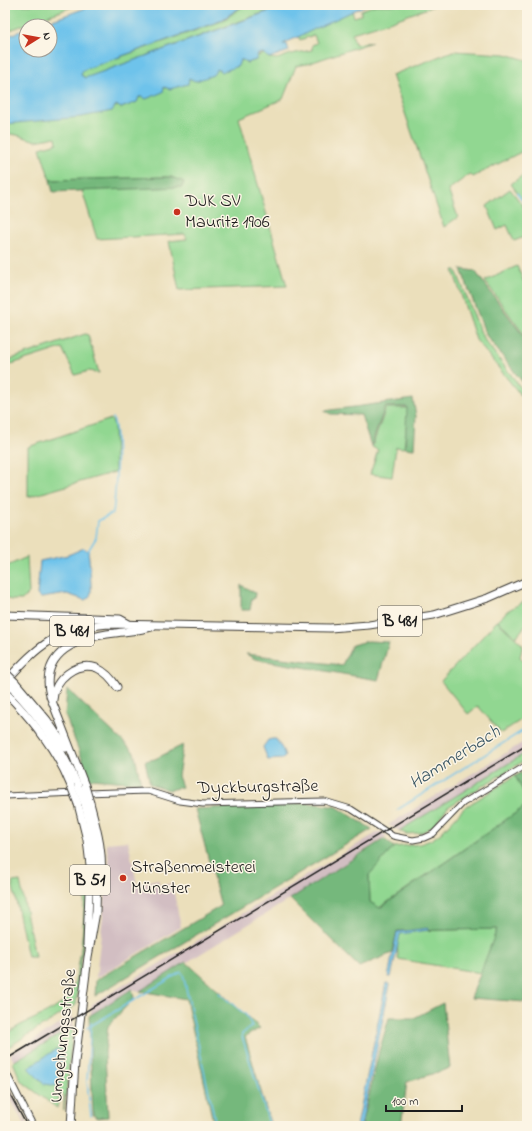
<svg xmlns="http://www.w3.org/2000/svg" width="532" height="1131" viewBox="0 0 532 1131" font-family="'Indie Flower',sans-serif">
  <style>
    .industrial { fill: #d2bec2 }
    .green { fill: #91d791; stroke: #567a56 }
    .forest { fill: #74b87b; stroke: #486a4c }
    .water { fill: #6ec3eb; stroke: #457084 }
    .lines { fill: none; stroke-linecap: round; stroke-linejoin: round }
    .stream { stroke: #6ec3eb; stroke-width: 1.5 }
    .tertiary-casing { stroke: #3b3934; stroke-width: 7 }
    .secondary-casing { stroke: #3b3934; stroke-width: 8 }
    .trunk-casing { stroke: #3b3934; stroke-width: 9 }
    .tertiary { stroke: #fff; stroke-width: 5 }
    .secondary { stroke: #fff; stroke-width: 6 }
    .trunk { stroke: #fff; stroke-width: 7 }
    .rail { stroke: #1c1c1c; stroke-width: 1.5 }
    .trunk-bridge-casing { stroke: #3b3934; stroke-width: 9; stroke-linecap: butt }
    .trunk-bridge { stroke: #fff; stroke-width: 7 }
    .poi-dot { fill: #c8321e; stroke: #fcf5e5; stroke-width: 1.5 }
    .labels { text-anchor: middle; dominant-baseline: central; stroke-width: 3; stroke-linejoin: round; paint-order: stroke }
    .shield { fill: #fcf5e5; stroke: #5f5d58; stroke-width: 1 }
    .shield-label { font-size: 17px; font-weight: bold; fill: #1c1c1c }
    .poi-label { font-size: 18px; fill: #1c1c1c; stroke: #fcf5e5; text-anchor: start }
    .street-label { font-size: 18px; fill: #1c1c1c; stroke: #fcf5e5 }
    .water-label { font-size: 19px; font-style: italic; fill: #395664; stroke: #fcf5e5 }
  </style>
  <rect width="100%" height="100%" fill="#fcf5e5"/>
  <filter id="ink" filterUnits="userSpaceOnUse"><feTurbulence type="fractalNoise" baseFrequency=".025" numOctaves="2"/><feDisplacementMap in="SourceGraphic" scale="8" xChannelSelector="R" yChannelSelector="G"/><feConvolveMatrix kernelMatrix="1 2 1 2 8 2 1 2 1" color-interpolation-filters="sRGB"/></filter>
  <filter id="wash" filterUnits="userSpaceOnUse"><feTurbulence type="fractalNoise" baseFrequency=".012" numOctaves="4" result="noise"/><feDisplacementMap in="SourceGraphic" scale="16" xChannelSelector="R" yChannelSelector="G"/><feGaussianBlur stdDeviation="0.9" result="paint"/><feColorMatrix in="noise" values="0 0 0 0 0 0 0 0 0 0 0 0 0 0 0 0 0 1.4 0 .05"/><feComposite in="paint" operator="in"/></filter>
  <g filter="url(#wash)">
    <rect width="100%" height="100%" fill="#ebdfbb"/>
    <!-- industrial -->
    <g class="industrial">
      <path d="M527 740V752L399 831 388 825Z"/>
      <path d="M380 831 387 836 290 899 140 991 131 989 90 1016 92 1004Z"/>
      <path d="M128 841 137 884 158 879 160 886 172 883 181 927 96 978 109 862 106 843Z"/>
      <path d="M73 1016V1027L14 1062 10 1054Z"/>
      <path d="M5 1080 29 1126H25L5 1088Z"/>
    </g>
    <!-- green -->
    <g class="green">
      <path d="M5 5H77L5 32Z"/>
      <path d="M245 5H284L86 78 81 75 83 70 222 21Z"/>
      <path d="M375 5H436L389 22 352 33 355 44 372 42 307 64 296 66 283 99 239 118 287 286 179 290 169 241 187 239 185 234 97 239 82 190 182 187 184 182 171 177H165L50 180 40 148 57 143 56 137 36 141 17 135 5 133V124L112 111 113 108 118 106 121 108 137 102 138 98 239 61 243 60 247 63 256 60 257 56 264 54 269 58 277 59 291 54 312 50V45L317 43 314 35 300 40 298 36 349 12 352 11 354 17 361 15V10Z"/>
      <path d="M453 51 505 54 527 60V156L523 151 473 177 470 174 448 190 458 217 444 227 392 75Z"/>
      <path d="M527 172V206L511 184Z"/>
      <path d="M510 189 527 211V236L514 241 507 225 497 230 487 206Z"/>
      <path d="M517 266 524 282 527 281V339L485 281Z"/>
      <path d="M453 270H456L483 338 527 396V403L476 340Z"/>
      <path d="M85 334 88 335 99 373 89 371 75 375 62 348 5 366V361Z"/>
      <path d="M386 408H408L404 448 396 447 392 477 370 474 378 450 372 447Z"/>
      <path d="M111 419 114 425 115 472 28 497V447Z"/>
      <path d="M27 557 29 593 22 600H11L5 598V567Z"/>
      <path d="M523 602 527 606V624L516 637 498 621 507 611Z"/>
      <path d="M497 621 523 645 520 657 527 664V716L501 733 478 706 468 714 441 681Z"/>
      <path d="M527 752V759L448 807 432 827 420 833 406 834 399 831Z"/>
      <path d="M515 776 527 798V805L379 908 370 902 369 874 394 847 420 844 431 840 441 833 464 808Z"/>
      <path d="M77 873H87L89 895 76 1005 7 1048 5 1046V1035C24 1020 48 1016 66 1000 82 987 86 898 84 877Z"/>
      <path d="M20 881 35 957H28L12 882Z"/>
      <path d="M497 929 481 973 398 959 397 931Z"/>
      <path d="M73 1027 64 1111V1095L60 1093 57 1108 21 1081 13 1062Z"/>
    </g>
    <!-- forest -->
    <g class="forest">
      <path d="M165 177H171L184 182 182 187 53 192 50 180Z"/>
      <path d="M461 269 475 271 527 341V388L486 335Z"/>
      <path d="M413 399 416 416 414 449 405 448 407 407H385L371 446 361 415 331 414 324 411Z"/>
      <path d="M241 585 255 593 254 599 252 598 250 610H241Z"/>
      <path d="M368 641 389 642 378 680 255 659 246 654 342 665 352 645Z"/>
      <path d="M67 689 134 752 141 783 90 779 65 715Z"/>
      <path d="M183 745 178 776 182 787 169 790 150 784 145 761 155 759Z"/>
      <path d="M527 770V798L515 776Z"/>
      <path d="M309 803 337 807 372 829 95 996 96 980 221 906 195 809Z"/>
      <path d="M527 805V984L525 1002 471 998 497 929 397 931 392 953 359 967 290 899 384 839 394 847 369 875 370 902 380 908Z"/>
      <path d="M186 962 260 1028 245 1037 271 1126H214L186 999 140 991Z"/>
      <path d="M132 989 134 998 108 1026 105 1053 108 1117 98 1118 93 1115 89 1016Z"/>
      <path d="M443 1003 450 1068 407 1082 401 1126H362L379 1051 389 1018H414Z"/>
    </g>
    <!-- water -->
    <g class="water">
      <path d="M94 5H244L220 21 83 70 81 75 85 78 286 5H366L283 44H287L289 51 269 58 263 53 258 54 256 60 247 63 243 60H240L238 66 222 72 217 69 213 75 196 81 189 79 188 84 170 89 164 87 163 92 146 99 143 97H139L137 102 121 108 116 105 112 111 81 117 5 124V37L26 29V50H50V26H36Z"/>
      <path d="M84 548 88 551C89 555 92 590 91 593 90 597 88 598 85 600L67 594 41 598 37 595 40 561 68 555Z"/>
      <path d="M272 739H276L283 750 285 757 283 759 268 760 263 747 268 740Z"/>
      <path d="M429 928V930L400 934 391 977H388L397 932Z"/>
      <path d="M386 983 390 984 361 1126H357Z"/>
      <path d="M55 1050H61L64 1054 59 1086 44 1084 29 1069V1067Z"/>
    </g>
    <g class="lines">
      <!-- stream -->
      <g class="stream">
        <path d="M517 193 527 207"/>
        <path d="M88 551 96 538 98 521 113 513C116 490 119 438 113 418"/>
        <path d="M397 810 527 728"/>
        <path d="M219 993 246 1015 252 1026 242 1034V1036L270 1126"/>
        <path d="M91 1023 87 1081 91 1116"/>
        <path d="M87 1028 181 972 183 974 216 1126"/>
        <path d="M92 1122 93 1126"/>
      </g>
    </g>
  </g>
  <g filter="url(#ink)">
    <g class="lines">
      <defs>
        <g id="tertiary">
          <path d="M85 793 148 791 180 801 203 804 324 801 351 809 393 836 413 840 424 838 433 834 463 803 527 765"/>
          <path d="M5 796 77 793"/>
        </g>
        <path id="secondary" d="M5 1071 33 1126"/>
        <g id="trunk">
          <path d="M5 615 120 619 129 624"/>
          <path d="M6 681C39 645 56 629 108 624L330 628 369 625 434 615 488 598 527 581"/>
          <path d="M15 682 47 720 66 748"/>
          <path d="M11 687C40 717 62 748 78 786"/>
          <path d="M5 692C33 720 57 750 71 786"/>
          <path d="M53 700C54 679 76 661 97 668 106 672 112 679 117 687"/>
          <path d="M85 786 50 696C39 652 79 637 115 633 128 631 139 631 152 627"/>
          <path d="M90 803C97 829 105 857 100 884"/>
          <path d="M78 804 87 840 90 865 87 945"/>
          <path d="M71 1126 75 1062 88 957 96 912 97 874 93 840 85 804"/>
        </g>
      </defs>
      <!-- tertiary casing -->
      <use href="#tertiary" class="tertiary-casing"/>
      <!-- secondary casing -->
      <use href="#secondary" class="secondary-casing"/>
      <!-- trunk casing -->
      <use href="#trunk" class="trunk-casing"/>
      <!-- tertiary -->
      <use href="#tertiary" class="tertiary"/>
      <!-- secondary -->
      <use href="#secondary" class="secondary"/>
      <!-- trunk -->
      <use href="#trunk" class="trunk"/>
      <!-- rail -->
      <g class="rail">
        <path d="M5 1060 527 745"/>
        <path d="M5 1085 27 1126"/>
      </g>
      <defs>
        <g id="trunk-bridge">
          <path d="M5 672 15 682"/>
          <path d="M5 682 11 687"/>
          <path d="M71 786 78 804"/>
          <path d="M78 786 85 804"/>
          <path d="M85 786 90 803"/>
        </g>
      </defs>
      <!-- trunk-bridge casing -->
      <use href="#trunk-bridge" class="trunk-bridge-casing"/>
      <!-- trunk-bridge -->
      <use href="#trunk-bridge" class="trunk-bridge"/>
    </g>
  </g>
  <!-- markers -->
  <g class="poi-dot">
    <circle cx="177" cy="212" r="4"/>
    <circle cx="123" cy="878" r="4"/>
  </g>
  <g class="labels">
    <!-- shield labels -->
    <g class="shield">
      <rect x="378" y="606" width="44" height="30" rx="3"/>
      <rect x="50" y="616" width="44" height="30" rx="3"/>
      <rect x="70" y="865" width="40" height="30" rx="3"/>
    </g>
    <g class="shield-label">
      <text x="400" y="621">B 481</text>
      <text x="72" y="631">B 481</text>
      <text x="90" y="880">B 51</text>
    </g>
    <!-- poi labels -->
    <g class="poi-label">
      <text x="185" y="202">DJK SV<tspan x="185" dy="21">Mauritz 1906</tspan></text>
      <text x="131" y="868">Straßenmeisterei<tspan x="131" dy="21">Münster</tspan></text>
    </g>
    <!-- street labels -->
    <g class="street-label">
      <text transform="translate(258 788) rotate(-1)">Dyckburgstraße</text>
      <text transform="translate(64 1036) rotate(-84)">Umgehungsstraße</text>
    </g>
    <!-- water labels -->
    <g class="water-label">
      <text transform="translate(455 758) rotate(-32)">Hammerbach</text>
    </g>
  </g>
  <!-- margin -->
  <rect width="532" height="1131" fill="none" stroke="#fcf5e5" stroke-width="20"/>
  <!-- north arrow -->
  <g transform="translate(38 38) rotate(79)"><circle r="19" fill="#fcf5e5" stroke="#a29e95"/>
  <path d="M0-3L7 15L0 10L-7 15Z" fill="#c8321e"/>
  <text y="-6" font-size="11" font-weight="bold" text-anchor="middle" fill="#1c1c1c">N</text>
  </g>
  <!-- scale -->
  <path d="M386 1105v6h76v-6" fill="none" stroke="#1c1c1c" stroke-width="2"/>
  <text x="392" y="1105" font-size="12" fill="#1c1c1c" stroke="#fcf5e5" stroke-width="3" paint-order="stroke">100 m</text>
</svg>
